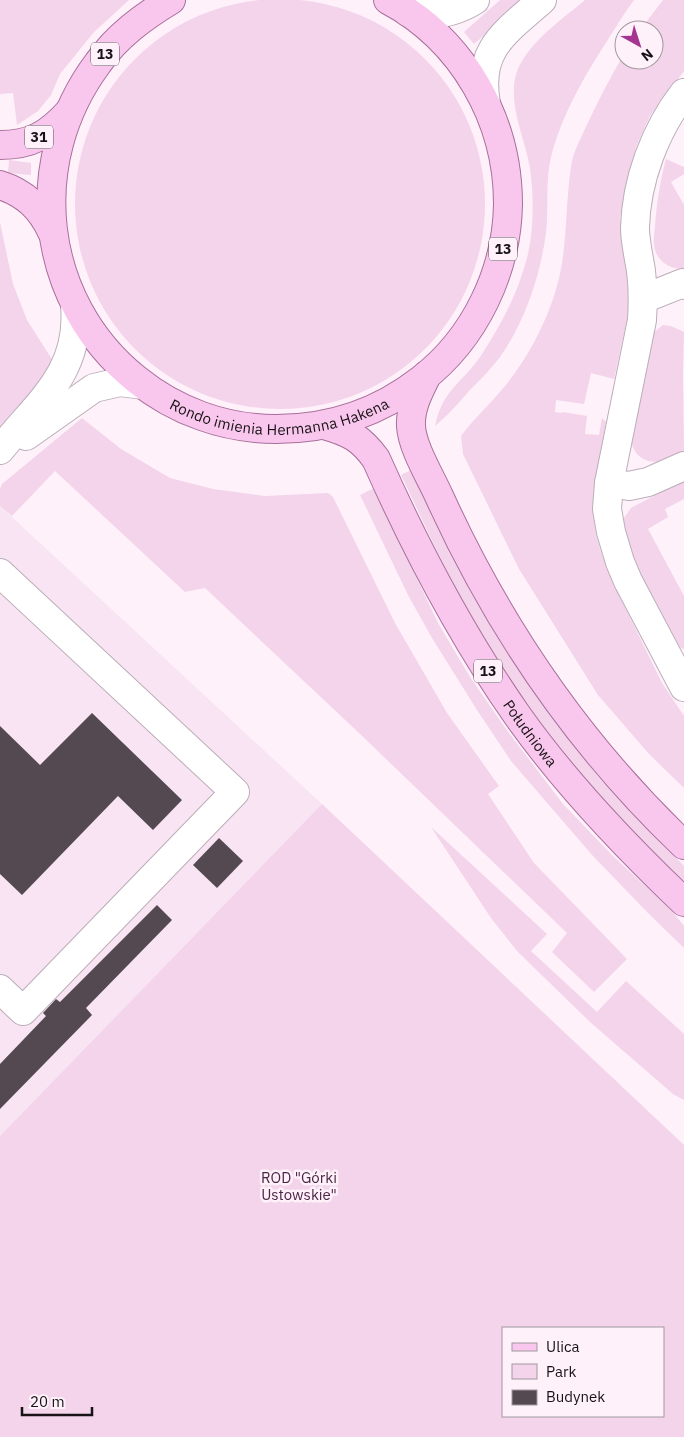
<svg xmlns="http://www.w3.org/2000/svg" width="684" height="1437" viewBox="0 0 684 1437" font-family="'IBM Plex Sans',sans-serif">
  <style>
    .built { fill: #f8e4f2 }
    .green { fill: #f3d4ea; fill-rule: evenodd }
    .building { fill: #544951 }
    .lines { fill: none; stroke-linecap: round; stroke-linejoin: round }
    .minor-casing { stroke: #bbaeb8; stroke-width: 30 }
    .major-casing { stroke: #a76f9a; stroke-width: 30 }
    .minor { stroke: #fff; stroke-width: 28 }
    .major { stroke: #f9c7ed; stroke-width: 28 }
    .labels { text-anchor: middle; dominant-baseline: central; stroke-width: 5; stroke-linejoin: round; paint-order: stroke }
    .shield { fill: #fef1fa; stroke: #5c555a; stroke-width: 1 }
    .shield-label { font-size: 14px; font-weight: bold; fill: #171215 }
    .street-label { font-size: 15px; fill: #171215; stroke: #fef1fa }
    .park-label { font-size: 15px; fill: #4d2544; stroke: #fef1fa }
  </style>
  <rect width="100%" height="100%" fill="#fef1fa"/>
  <!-- built -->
  <path class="built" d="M0 506 322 804 0 1136Z"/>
  <!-- green -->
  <g class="green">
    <circle cx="280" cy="204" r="205"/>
    <path d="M0 0H129L94 32 60 74 51 95 38 111 17 125 13 93 0 94Z"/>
    <path d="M500 0H526L474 44 464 32Z"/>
    <path d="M585 0H634C625 12 617 25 609 38 585 75 562 114 551 157 545 182 549 208 546 233 540 277 525 321 500 357 491 369 480 380 469 391 458 404 448 415 435 426 443 388 463 383 482 354 501 325 518 293 527 258 534 230 534 197 530 168 524 134 502 93 522 61 537 36 564 18 585 0Z"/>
    <path d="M663 0H684V71L650 116 636 147 626 183 620 218 628 280V315L614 379 591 373 584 404 556 400 555 412 561 413 562 412 587 416 585 434 599 435 602 418 606 422 593 495 596 535 602 555 611 578 641 640 662 683 684 716V788L649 754 598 695 519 569 463 454 461 436C472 421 486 408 499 393 522 367 540 335 552 302 569 256 564 213 571 167 572 155 579 142 584 131 596 105 609 79 624 54V60H654V30H640Z"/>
    <path d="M666 159 684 167V174L671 182 684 205V269C669 269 656 261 654 245 653 238 655 231 655 225 657 202 660 181 666 159Z"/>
    <path d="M9 160 31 163V175L8 173Z"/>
    <path d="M0 222 13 284 27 320 58 369 0 435Z"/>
    <path d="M663 325 671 326 684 332 683 373 684 453C665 465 637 468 631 441L653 333Z"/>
    <path d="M82 418 121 449 170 478 213 489 265 496 328 493 333 497 395 623 447 713 499 786 488 794 534 863 627 959 594 992 552 952 567 933 359 733 205 588 185 592 55 471 12 516 0 506V489L2 484Z"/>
    <path d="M411 470 471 593 513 662 550 716 599 778 684 866V883C634 834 586 785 544 729 514 687 485 643 461 598 439 558 421 516 401 475Z"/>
    <path d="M684 480V499L665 509 668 517 648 529 684 596V649L678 647 633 568 623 530 624 518 631 508Z"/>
    <path d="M374 488 438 623 470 677 506 729 563 804 612 855 671 910 684 926V948L647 912 593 856 511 761 477 710 432 638 409 597 360 495Z"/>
    <path d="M322 804 684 1145V1437H0V1136ZM503 1328H663V1416H503Z"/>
    <path d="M431 827 547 934 531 951 597 1012 626 981 684 1034V1100L673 1094 590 1022 518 952 491 918Z"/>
  </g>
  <!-- building -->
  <g class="building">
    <path d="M92 713 182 800 153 830 118 796 22 895 0 874V726L40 765Z"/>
    <path d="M219 838 243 861 217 888 193 865Z"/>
    <path d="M157 905 172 920 86 1008 92 1015 0 1109V1064L46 1016 43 1013 56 999 60 1002Z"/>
  </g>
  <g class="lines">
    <defs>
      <g id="minor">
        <path d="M408 12C432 17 454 13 475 0"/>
        <path d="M486 103C476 49 506 32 542 0"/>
        <path d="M643 299 683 283 684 285"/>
        <path d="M26 436 94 388 120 382 143 385"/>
        <path d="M0 450C38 402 81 373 75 305"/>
        <path d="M684 466 648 482 629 486 609 483 607 509 611 532 620 562 628 581 684 687"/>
        <path d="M609 483 642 320C643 304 643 287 641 271 639 257 635 242 635 228 636 181 655 130 684 93"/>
        <path d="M0 573 235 792 23 1011 0 989"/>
      </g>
      <g id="major">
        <path id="s1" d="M171 0C143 17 117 36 98 63 24 162 39 301 136 379 175 411 225 429 276 429 330 429 380 412 422 379 475 338 507 271 508 204 508 120 463 40 388 0"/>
        <path d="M0 145C31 145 48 135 69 112"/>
        <path d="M0 185C25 193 41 208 52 232"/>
        <path d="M427 375C419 391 410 408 411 426 412 447 430 476 439 496 498 626 580 746 684 845"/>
        <path id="s2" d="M324 425C349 432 361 438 376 459 416 549 461 635 517 715 565 783 623 844 684 902"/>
      </g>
    </defs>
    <!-- minor casing -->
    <use href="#minor" class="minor-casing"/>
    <!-- major casing -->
    <use href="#major" class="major-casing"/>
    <!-- minor -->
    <use href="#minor" class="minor"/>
    <!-- major -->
    <use href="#major" class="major"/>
  </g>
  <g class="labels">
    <!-- shield labels -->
    <g class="shield">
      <rect x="91" y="42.5" width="28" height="23" rx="4"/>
      <rect x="25" y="125.5" width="28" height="23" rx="4"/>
      <rect x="489" y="237.5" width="28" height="23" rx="4"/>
      <rect x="474" y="659.5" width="28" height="23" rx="4"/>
    </g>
    <g class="shield-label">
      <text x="105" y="54">13</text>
      <text x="39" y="137">31</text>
      <text x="503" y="249">13</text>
      <text x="488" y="671">13</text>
    </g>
    <!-- street labels -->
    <g class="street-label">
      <text stroke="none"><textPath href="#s1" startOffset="604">Rondo imienia Hermanna Hakena</textPath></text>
      <text stroke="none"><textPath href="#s2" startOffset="379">Południowa</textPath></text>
    </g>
    <!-- park labels -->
    <g class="park-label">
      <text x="299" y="1177">ROD "Górki<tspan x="299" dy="17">Ustowskie"</tspan></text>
    </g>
  </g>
  <!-- legend -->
  <rect x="502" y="1327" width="162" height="90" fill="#fef1fa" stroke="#a2989e"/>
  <rect x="512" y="1343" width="25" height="8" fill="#f9c7ed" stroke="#a2989e"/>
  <text x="546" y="1352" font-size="15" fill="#171215">Ulica</text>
  <rect x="512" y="1364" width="25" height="15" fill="#f3d4ea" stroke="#a2989e"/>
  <text x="546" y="1377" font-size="15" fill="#171215">Park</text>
  <rect x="512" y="1390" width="25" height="15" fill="#544951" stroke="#a2989e"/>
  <text x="546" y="1402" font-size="15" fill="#171215">Budynek</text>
  <!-- north arrow -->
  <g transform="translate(639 45) rotate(141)"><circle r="24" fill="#fef1fa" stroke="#a2989e"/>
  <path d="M0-4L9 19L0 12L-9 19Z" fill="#a63591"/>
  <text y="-8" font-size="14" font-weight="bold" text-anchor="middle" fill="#171215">N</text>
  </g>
  <!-- scale -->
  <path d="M22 1407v8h70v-8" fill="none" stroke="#171215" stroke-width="2.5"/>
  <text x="30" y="1407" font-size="15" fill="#171215" stroke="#fef1fa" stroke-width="4" paint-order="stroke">20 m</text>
</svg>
